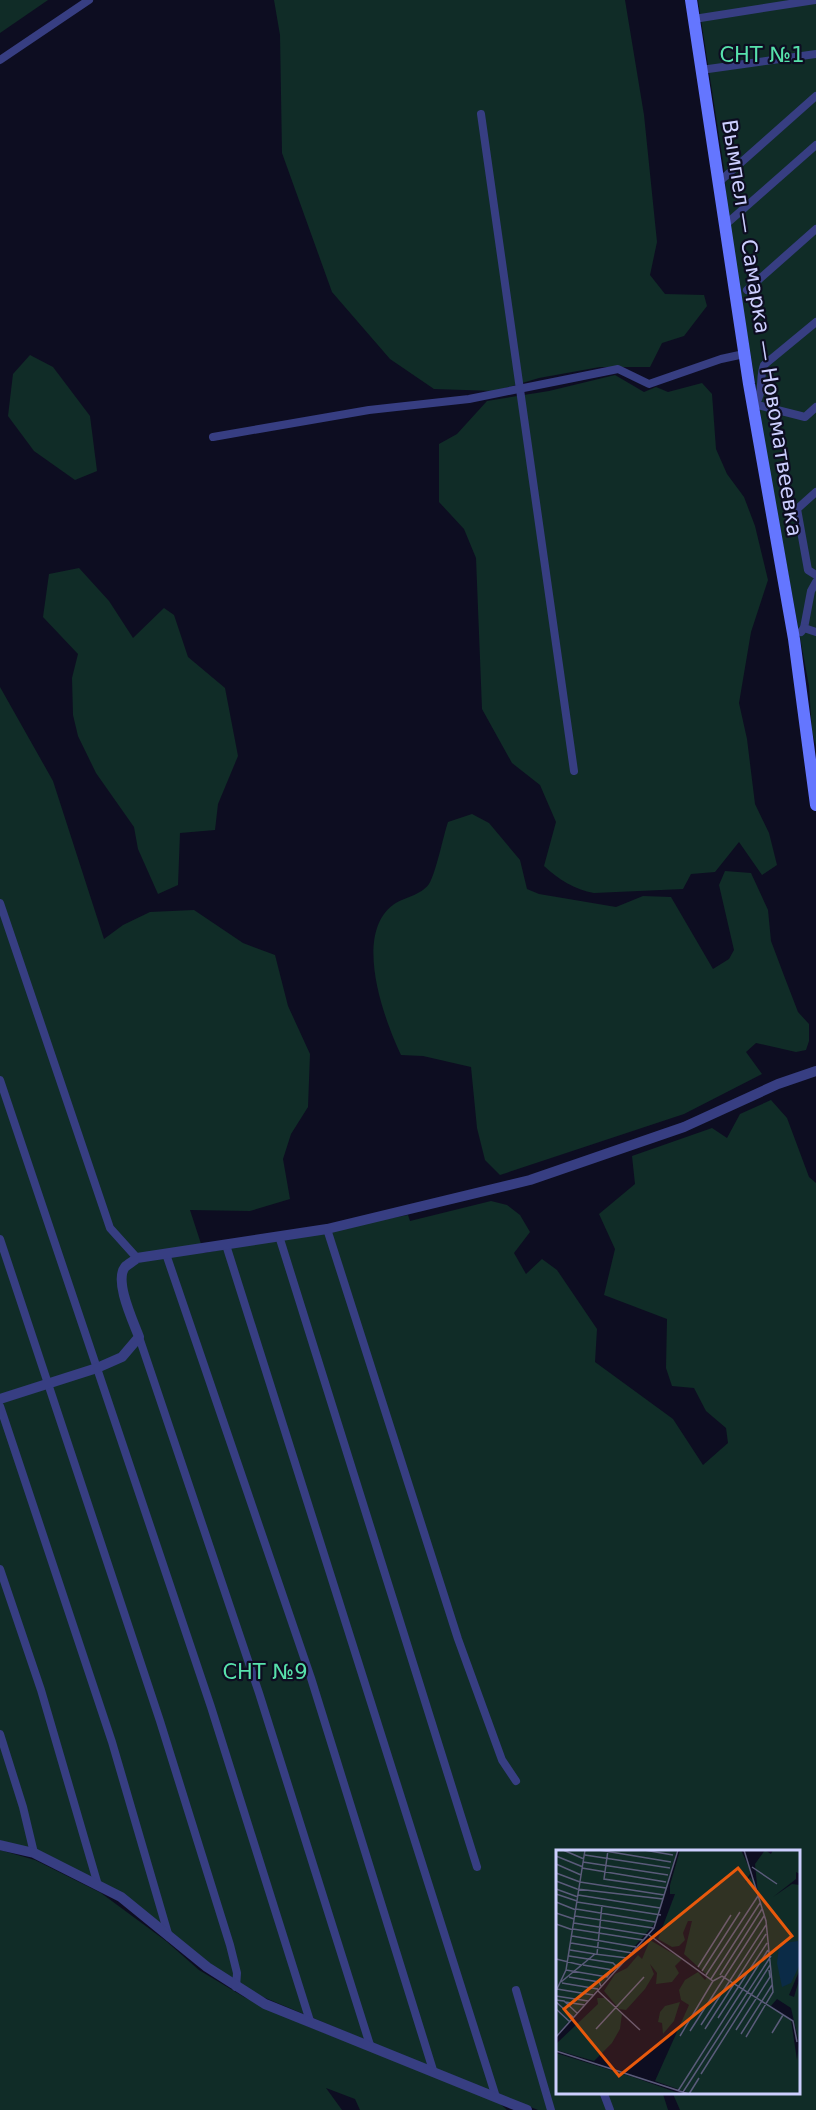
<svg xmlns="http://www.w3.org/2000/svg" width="816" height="2110" viewBox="0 0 816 2110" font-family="'DejaVu Sans',sans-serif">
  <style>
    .green { fill: #102c27 }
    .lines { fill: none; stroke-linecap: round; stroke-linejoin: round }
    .minor { stroke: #373e82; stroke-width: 8 }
    .tertiary { stroke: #373e82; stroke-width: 10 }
    .secondary { stroke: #6476ff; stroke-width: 12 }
    .labels { text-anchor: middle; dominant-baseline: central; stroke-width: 4.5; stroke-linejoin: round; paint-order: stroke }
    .park-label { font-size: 21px; fill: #57e1ab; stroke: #0d0d21 }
    .street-label { font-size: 21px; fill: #cdcfff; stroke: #0d0d21 }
    .inset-road { fill: none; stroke: #5a5b7a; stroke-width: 1.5 }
    .view { fill: #e8590c; fill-opacity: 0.15; stroke: #e8590c; stroke-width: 3 }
    .inset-edge { fill: none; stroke: #cdcfff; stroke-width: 3 }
  </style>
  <rect width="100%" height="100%" fill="#0d0d21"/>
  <!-- green -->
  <g class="green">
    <path d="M0 0H48L0 33Z"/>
    <path d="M274 0H625L644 115 657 242 650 275 665 294 704 295 707 306 684 336 662 343 650 367H600L539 378 495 391 434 389 390 359 332 292 282 153 280 35Z"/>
    <path d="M698 0H816V93L725 175Z"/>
    <path d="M816 99V746L812 732 809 686 760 420 761 416 729 227 725 182Z"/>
    <path d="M30 355 53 367 90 416 97 471 75 480 34 451 8 416 13 374Z"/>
    <path d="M615 375 644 392 656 387 668 392 702 383 712 394 716 449 727 474 744 497 755 526 768 580 751 632 739 703 747 739 755 804 769 833 777 865 762 875 739 842 715 872 691 874 683 889 594 893C575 890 558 879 544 866L556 822 540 785 512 763 482 709 476 558 464 529 439 502V444L457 434 487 401 549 391Z"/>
    <path d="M79 568 109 601 133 638 164 608 174 615 188 657 225 688 238 756 218 804 215 830 180 833 178 885 158 894 138 849 134 827 96 773 78 736 73 715 72 678 78 654 43 617 49 574Z"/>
    <path d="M0 687 53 781 104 939 123 925 150 912 194 910 243 943 275 955 288 1006 310 1054 308 1107 291 1134 283 1159 290 1199 250 1211 190 1210 204 1253 408 1215 410 1221 491 1201 507 1205 520 1215 530 1232 514 1253 526 1274 542 1259 557 1270 597 1329 595 1362 673 1419 703 1465 728 1443 726 1428 706 1411 694 1388 672 1386 666 1368 667 1319 604 1295 615 1249 599 1214 635 1184 632 1156 712 1128 727 1138 740 1114 771 1100 787 1118 809 1177 816 1183V2110H680L673 2094H800V1852H558V2094H663L668 2110H538L435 2069 251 1992 205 1962 127 1897 0 1840Z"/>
    <path d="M472 814 489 823 520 860 527 889 539 894 616 907 643 896 671 897 713 969 729 959 734 950 719 885 725 871 751 873 768 910 771 941 783 973 798 1012 809 1024V1041L806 1050 796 1052 756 1043 746 1052 762 1074 684 1114 500 1175 485 1160 477 1128 471 1067 423 1056 401 1055C384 1019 353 935 393 905 404 897 420 896 429 884 436 873 443 837 448 822Z"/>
    <path d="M0 1850 35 1860 101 1893 166 1941 199 1970 244 1997 309 2027 495 2099 507 2110H360L355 2099 326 2088 342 2110H0Z"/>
  </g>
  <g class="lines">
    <!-- minor -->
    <g class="minor">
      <path d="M694 19 815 0"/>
      <path d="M0 60 89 0"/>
      <path d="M701 70 816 54"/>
      <path d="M481 114 574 771"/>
      <path d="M719 182 816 96"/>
      <path d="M725 225 816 145"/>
      <path d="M747 290 816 229"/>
      <path d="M756 403C764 391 759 377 764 365L816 322"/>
      <path d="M754 404 805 417 816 407"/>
      <path d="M213 437 369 410 469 399 618 369 649 384 721 359 744 354"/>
      <path d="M816 492 797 509 808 570 816 575"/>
      <path d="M804 628 811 591 816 582"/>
      <path d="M801 632 804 628 816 632"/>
      <path d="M0 903 110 1228 137 1258"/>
      <path d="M0 1080 211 1707 310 2021"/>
      <path d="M327 1229 458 1639 502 1760 516 1781"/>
      <path d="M279 1236 477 1867"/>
      <path d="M0 1239 160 1721 230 1945 237 1973 236 1987"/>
      <path d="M226 1245 496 2097"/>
      <path d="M166 1254 311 1678 433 2070"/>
      <path d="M139 1337 259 1693 370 2045"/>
      <path d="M0 1406 112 1742 169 1937"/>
      <path d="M0 1569 41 1690 98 1885"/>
      <path d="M0 1734 23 1807 34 1853"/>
      <path d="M516 1990 551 2110"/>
      <path d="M604 2094 610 2110"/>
    </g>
    <!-- tertiary -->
    <g class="tertiary">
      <path d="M0 1399 97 1368 122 1357 139 1337C133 1321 114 1281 125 1267 128 1264 134 1261 137 1258L327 1229 530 1180 684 1127 778 1084 816 1071"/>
      <path d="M0 1845 34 1853 121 1897 207 1967 265 2004 527 2110"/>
    </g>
    <!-- secondary -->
    <path class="secondary" d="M691 0 749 384 794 639 816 805"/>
  </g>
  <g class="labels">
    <!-- park labels -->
    <g class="park-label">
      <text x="762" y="55">СНТ №1</text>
      <text x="265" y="1672">СНТ №9</text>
    </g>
    <!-- street labels -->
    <g class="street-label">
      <text transform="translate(762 328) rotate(81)">Вымпел — Самарка — Новоматвеевка</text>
    </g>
  </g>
  <!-- overview -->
  <g transform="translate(556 1850)">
    <rect width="244" height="244" fill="#0d0d21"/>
    <path d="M0 0H121L100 72 0 186ZM124 0H185L195 22 189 33 194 27 198 31 202 45 199 14 209 0 215 4 217 0H244V24L240 22V29L217 47 236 34 244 35V119L233 145 238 147 244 127V244H136L99 231 133 155 125 150 123 140 129 130 142 122 149 130 152 126 128 104 136 71H132L127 83 129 90 123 96 116 97 102 89 119 44H114V35ZM221 149 235 158 243 193 241 210 235 170 214 157ZM94 90 126 109 119 116 123 123 116 132 100 134 101 123 94 114 98 124 89 139 70 160 63 159 48 141 59 124 71 118 82 105 86 109ZM41 148H49L66 164 64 179 56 193 38 211 0 200V194L42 154ZM124 152 118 171 107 184 106 173 102 172 104 162 109 156ZM0 203 77 227 125 244H0Z" fill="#102c27" fill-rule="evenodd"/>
    <path d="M242 91 244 114 235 133 226 137 221 113 223 97 228 93Z" fill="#0b2b47"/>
    <path class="inset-road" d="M7 0 28 9M43 0 115 12M52 0 48 29 110 38M88 0 117 5M188 0 210 71 217 142 190 187M29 5 114 18M0 6 27 17M27 12 112 25M0 14 25 25M196 17 221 34M26 18 110 32M0 23 24 32M0 31 21 39 107 49M24 32 108 45M0 39 22 47M0 44 21 51M22 45 104 58M0 52 20 60M21 52 105 65M20 59 99 72M0 63 18 69M19 66 97 78M18 73 92 85M0 74 17 80M17 79 87 90M93 85 157 131 166 126 237 171 241 192M16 86 80 97M15 93 76 103M14 100 39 104M41 104 46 55M13 106 57 113 62 118M0 109 25 115M27 115 57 120M142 117 175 65M10 120 51 127 56 120M146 121 184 62M150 125 202 46M164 125 206 59M13 127 43 132 45 136M155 129 204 53M5 132 39 104 71 108M6 133 42 139M1 139 37 145M0 141 10 120 29 0M42 141 84 180M0 146 32 151M0 150 8 151 21 163M0 152 17 167M9 152 29 155M0 159 14 172M162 168 211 93M145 175 210 75M40 179 88 127M149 179 210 84M180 180 214 127 213 120M134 181 208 66M216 183 227 165M185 184 216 135M124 186 157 131M0 187 98 78 122 0M0 201 133 244 143 228M145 224 214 115M122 241 212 100M127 242 215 106"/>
    <path class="view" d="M182 18 236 86 63 226 8 159Z"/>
    <rect width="244" height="244" class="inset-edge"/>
  </g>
</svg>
